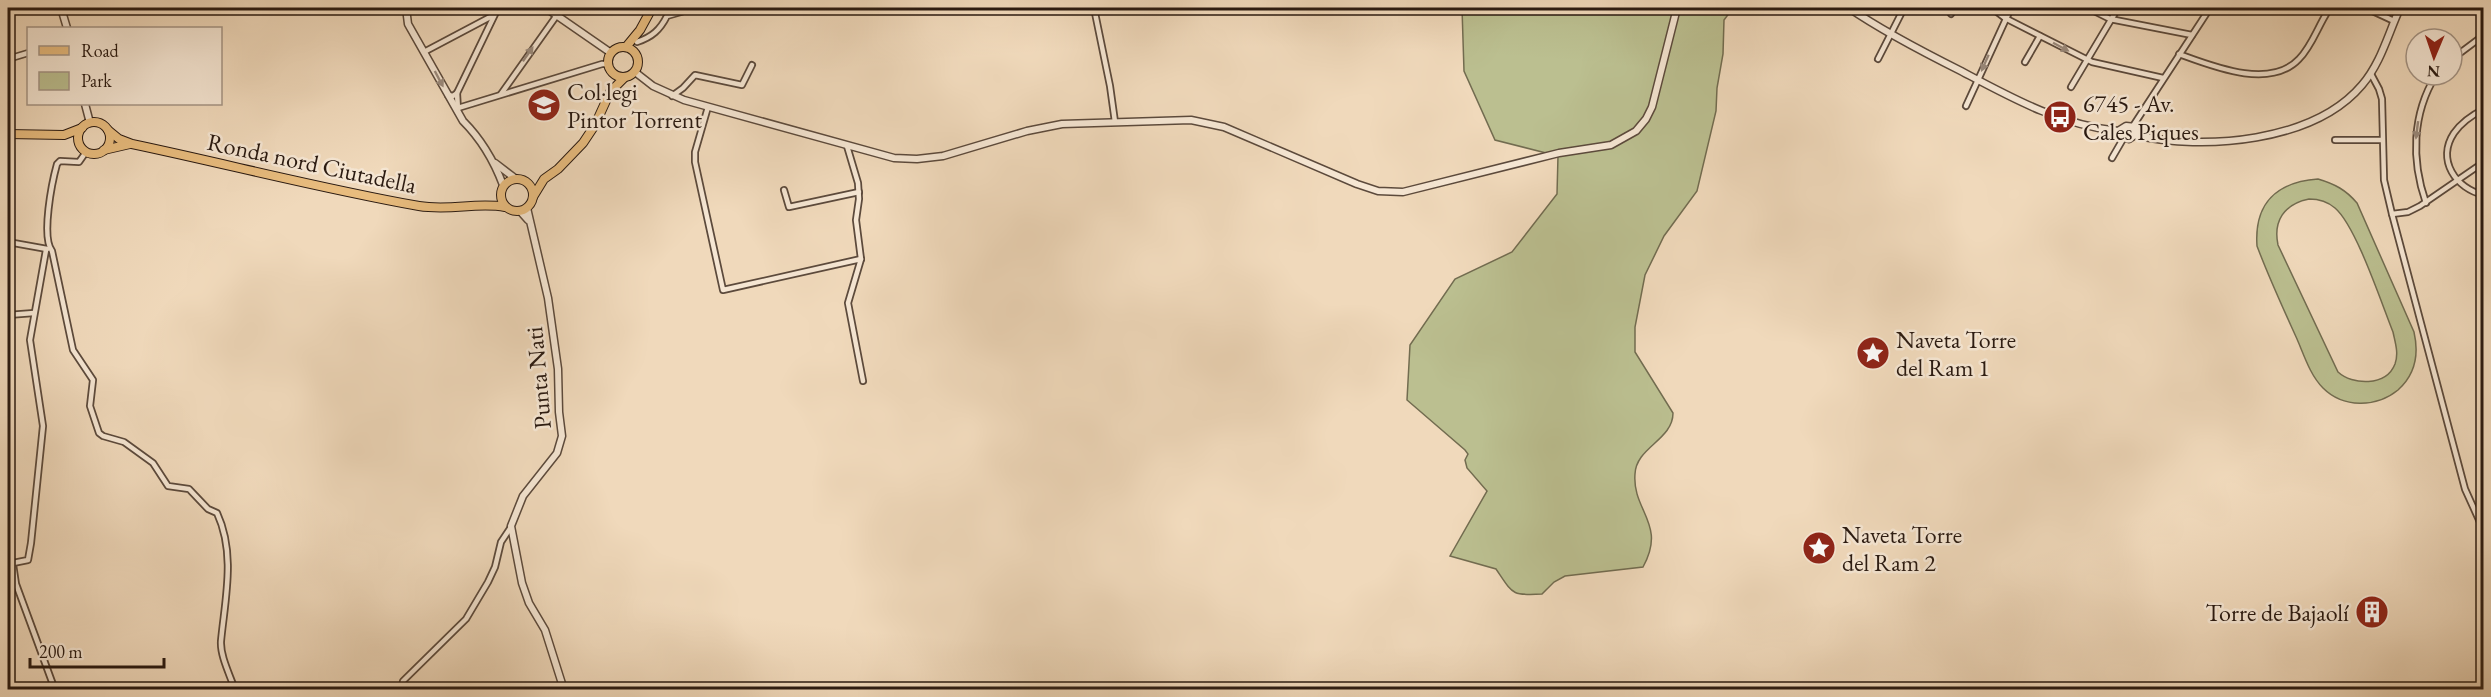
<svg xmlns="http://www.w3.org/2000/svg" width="2491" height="697" viewBox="0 0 2491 697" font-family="'EB Garamond',serif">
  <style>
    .green { fill: #bbbf90; stroke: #726c50; stroke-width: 1.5; fill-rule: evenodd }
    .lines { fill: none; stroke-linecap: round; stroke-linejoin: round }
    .minor-casing { stroke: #5c4a3c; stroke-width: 8 }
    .tertiary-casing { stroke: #5c4a3c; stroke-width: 9 }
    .primary-casing { stroke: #2a1a11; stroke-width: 10 }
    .minor { stroke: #f5e6d3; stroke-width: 4.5 }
    .tertiary { stroke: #f5e6d3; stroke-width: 6 }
    .primary { stroke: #e8bc7e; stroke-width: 8 }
    .oneway { fill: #9a8a7c }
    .labels { text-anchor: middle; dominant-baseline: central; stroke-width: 5; stroke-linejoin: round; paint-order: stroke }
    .poi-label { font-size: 24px; fill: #2a1a11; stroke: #f5e6d3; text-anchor: start }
    .street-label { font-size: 24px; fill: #2a1a11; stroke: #f5e6d3 }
  </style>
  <rect width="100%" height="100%" fill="#f0d9bb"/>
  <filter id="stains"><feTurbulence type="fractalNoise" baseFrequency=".00333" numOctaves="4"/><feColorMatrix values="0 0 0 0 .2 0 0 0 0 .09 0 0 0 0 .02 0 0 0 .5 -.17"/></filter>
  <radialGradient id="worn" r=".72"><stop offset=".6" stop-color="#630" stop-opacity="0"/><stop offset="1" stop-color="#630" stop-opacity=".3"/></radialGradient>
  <!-- green -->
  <g class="green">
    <path d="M1462 8H1733L1724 20 1723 54 1717 88 1716 111 1697 191 1664 236 1645 275 1635 327V352L1673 413C1673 440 1636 447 1635 474 1632 511 1667 524 1643 567L1565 576 1554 582 1542 594C1511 596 1513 594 1496 569L1450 556 1487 491 1467 468 1465 460 1468 454 1465 450 1407 400 1410 345 1455 279 1512 252 1557 194 1558 156 1495 140 1464 71Z"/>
    <path d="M2318 179C2335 184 2346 190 2357 203L2414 332C2419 354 2416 374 2398 390 2376 408 2343 408 2323 388 2310 375 2304 355 2297 339 2283 308 2269 278 2257 246 2254 203 2277 182 2318 179ZM2309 199C2318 199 2327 201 2335 208 2356 226 2381 302 2393 332 2395 342 2399 353 2395 364 2386 387 2352 385 2338 372L2278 245C2273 221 2284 204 2309 199Z"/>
  </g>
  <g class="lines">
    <defs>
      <g id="minor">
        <path d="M208 8 209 11"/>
        <path d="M1094 8 1110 86 1115 122"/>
        <path d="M1992 8 2005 18 2092 62 2163 78"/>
        <path d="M2088 8 2110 19 2192 35"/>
        <path d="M2366 8 2394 21"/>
        <path d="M1951 14 1955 8"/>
        <path d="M637 42C652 37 660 30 667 16L681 12"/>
        <path d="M424 52 494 15"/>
        <path d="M2179 54C2212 66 2270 90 2299 59 2312 46 2318 26 2328 11L2333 8"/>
        <path d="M8 59 28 53"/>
        <path d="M1878 59 1904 8"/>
        <path d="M2452 59 2484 35"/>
        <path d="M2025 62 2040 36"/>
        <path d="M2371 74 2379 89 2382 99 2384 180 2392 214 2465 489 2484 531"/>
        <path d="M2071 87 2118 8"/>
        <path d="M457 93 458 110"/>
        <path d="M501 94 562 8"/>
        <path d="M448 95 453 96 457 93 498 8"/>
        <path d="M672 96 683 88 695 75 742 85 752 65"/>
        <path d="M1966 106 2011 8"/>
        <path d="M708 107 695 152V162L723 290 861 259"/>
        <path d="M458 108 602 64H608"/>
        <path d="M2484 109C2472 115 2461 123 2454 133 2436 160 2456 189 2484 195"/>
        <path d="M2133 126 2210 8"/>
        <path d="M2335 140H2381"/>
        <path d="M847 146 858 183 859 199 856 220 861 259 848 303 863 381"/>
        <path d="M86 152 79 162 60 161 57 164C52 182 41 237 52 251L73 350 93 380 90 406 99 433 103 436 124 442 153 463 168 486 189 489 208 509 217 513C236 554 225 599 221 641 220 656 230 675 235 690"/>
        <path d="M2112 158 2123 139"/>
        <path d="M784 190 789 207 859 192"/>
        <path d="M2426 203C2411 160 2412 114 2436 75"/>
        <path d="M2392 214 2408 212 2420 206 2484 162"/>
        <path d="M8 242 47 249"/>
        <path d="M8 315 34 313"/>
        <path d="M8 564 28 560 31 543 43 426 30 340 46 250"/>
        <path d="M13 564 16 584 55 690"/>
        <path d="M401 690 403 681 466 619 488 582 495 567 501 542 511 527"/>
      </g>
      <g id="tertiary">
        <path d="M61 8 67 28"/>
        <path d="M406 8 408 24 463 121C482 140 494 161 503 185"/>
        <path d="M546 8 611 53"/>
        <path d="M1849 8C1884 32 1923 52 1961 71 2012 98 2060 125 2118 131"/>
        <path d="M635 72 653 86 684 100 894 158 917 159 943 156 1027 131 1062 124 1191 120 1224 127 1357 184 1378 191 1403 192 1559 153 1611 145 1636 131 1646 119 1652 107 1677 8"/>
        <path d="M85 104 90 123"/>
        <path d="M2126 126 2136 127 2135 135 2129 139 2119 136 2118 131Z"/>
        <path d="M2135 135C2204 151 2314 142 2362 85 2381 63 2388 34 2400 8"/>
        <path d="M495 163 516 179"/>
        <path d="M527 208 548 298 558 369 559 412 562 436 557 453 523 496 511 526 522 583 529 603 545 630 564 690"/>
        <path d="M520 211 528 220"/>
      </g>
      <g id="primary">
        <circle cx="623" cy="62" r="15"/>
        <path d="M626 47 640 30 652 8"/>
        <circle cx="94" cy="138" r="16"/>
        <path d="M108 130 119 139 132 144C227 164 323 189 419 206 450 211 477 202 505 207"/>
        <path d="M8 134 64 135 82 128"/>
        <path d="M104 150 130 144"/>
        <circle cx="517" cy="195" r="16"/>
        <path d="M533 197 544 179 558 169 583 143 595 125 610 92 624 78"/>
      </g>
    </defs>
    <!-- minor casing -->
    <use href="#minor" class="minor-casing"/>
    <!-- tertiary casing -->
    <use href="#tertiary" class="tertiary-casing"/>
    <!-- primary casing -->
    <use href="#primary" class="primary-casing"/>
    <!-- minor -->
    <use href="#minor" class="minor"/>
    <!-- tertiary -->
    <use href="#tertiary" class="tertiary"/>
    <!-- primary -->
    <use href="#primary" class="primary"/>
  </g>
  <!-- one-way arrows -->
  <defs><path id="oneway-solid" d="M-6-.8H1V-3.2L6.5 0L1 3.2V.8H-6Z" transform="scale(1.5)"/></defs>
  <g class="oneway">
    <use href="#oneway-solid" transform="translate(2061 47) rotate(28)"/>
    <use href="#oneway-solid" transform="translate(528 54) rotate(-55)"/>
    <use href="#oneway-solid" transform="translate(1985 63) rotate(114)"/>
    <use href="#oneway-solid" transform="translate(439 79) rotate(62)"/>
    <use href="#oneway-solid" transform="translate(2417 130) rotate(97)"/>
  </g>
  <!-- icons -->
  <defs>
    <symbol id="school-disc" viewBox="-11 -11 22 22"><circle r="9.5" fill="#8f2418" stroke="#f5e6d3"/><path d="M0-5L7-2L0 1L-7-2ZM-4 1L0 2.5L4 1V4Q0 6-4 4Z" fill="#fff"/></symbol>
    <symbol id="bus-disc" viewBox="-11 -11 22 22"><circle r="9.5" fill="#8f2418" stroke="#f5e6d3"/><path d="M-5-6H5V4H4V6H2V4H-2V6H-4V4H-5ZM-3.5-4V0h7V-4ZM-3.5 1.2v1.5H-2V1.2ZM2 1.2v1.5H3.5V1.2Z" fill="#fff"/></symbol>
    <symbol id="sight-disc" viewBox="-11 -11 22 22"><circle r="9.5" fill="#8f2418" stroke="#f5e6d3"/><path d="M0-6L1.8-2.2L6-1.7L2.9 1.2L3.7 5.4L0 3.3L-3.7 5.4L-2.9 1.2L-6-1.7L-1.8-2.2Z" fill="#fff"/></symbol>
    <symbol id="building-disc" viewBox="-11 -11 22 22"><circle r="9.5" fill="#8f2418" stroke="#f5e6d3"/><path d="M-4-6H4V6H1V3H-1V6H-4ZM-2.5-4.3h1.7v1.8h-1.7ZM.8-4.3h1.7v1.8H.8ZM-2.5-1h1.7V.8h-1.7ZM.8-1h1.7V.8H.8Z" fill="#fff"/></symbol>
  </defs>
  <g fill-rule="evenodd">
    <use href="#school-disc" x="525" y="86" width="38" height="38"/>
    <use href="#bus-disc" x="2041" y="98" width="38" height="38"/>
    <use href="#sight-disc" x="1854" y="334" width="38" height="38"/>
    <use href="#sight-disc" x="1800" y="529" width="38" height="38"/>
    <use href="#building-disc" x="2353" y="593" width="38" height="38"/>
  </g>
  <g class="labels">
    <!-- poi labels -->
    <g class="poi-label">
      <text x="567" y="91">Col·legi<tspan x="567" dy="28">Pintor Torrent</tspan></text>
      <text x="2083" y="103">6745 - Av.<tspan x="2083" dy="28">Cales Piques</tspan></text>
      <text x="1896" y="339">Naveta Torre<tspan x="1896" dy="28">del Ram 1</tspan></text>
      <text x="1842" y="534">Naveta Torre<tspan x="1842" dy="28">del Ram 2</tspan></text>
      <text x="2349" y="612" text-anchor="end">Torre de Bajaolí</text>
    </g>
    <!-- street labels -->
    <g class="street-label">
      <text transform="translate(312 163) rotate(12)">Ronda nord Ciutadella</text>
      <text transform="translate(538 378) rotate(-95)">Punta Nati</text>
    </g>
  </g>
  <!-- margin -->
  <rect width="2491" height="697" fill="none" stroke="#f0d9bb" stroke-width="30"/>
  <rect x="9" y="9" width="2473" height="679" fill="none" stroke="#2a1a11" stroke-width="3"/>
  <rect x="15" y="15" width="2461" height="667" fill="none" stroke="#2a1a11" stroke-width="1.5"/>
  <!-- legend -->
  <rect x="27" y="27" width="195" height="78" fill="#f5e6d3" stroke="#a49485" stroke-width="1.5"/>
  <rect x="39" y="46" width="30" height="9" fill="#e8bc7e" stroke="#a49485" stroke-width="1.5"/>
  <text x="81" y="57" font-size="18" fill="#2a1a11">Road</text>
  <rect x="39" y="72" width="30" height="18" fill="#bbbf90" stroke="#a49485" stroke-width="1.5"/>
  <text x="81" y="87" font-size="18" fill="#2a1a11">Park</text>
  <!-- north arrow -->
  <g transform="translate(2434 57) rotate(182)"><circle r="28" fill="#f5e6d3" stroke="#a49485" stroke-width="1.5"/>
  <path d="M0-4.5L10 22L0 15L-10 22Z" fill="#8f2418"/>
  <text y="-9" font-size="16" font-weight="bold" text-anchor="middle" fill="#2a1a11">N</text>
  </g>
  <!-- scale -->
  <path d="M30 658v9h134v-9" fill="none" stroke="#2a1a11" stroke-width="3"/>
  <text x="39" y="658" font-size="18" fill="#2a1a11" stroke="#f5e6d3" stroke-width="4.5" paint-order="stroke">200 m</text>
  <rect width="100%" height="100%" filter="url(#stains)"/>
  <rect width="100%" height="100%" fill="url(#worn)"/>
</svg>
